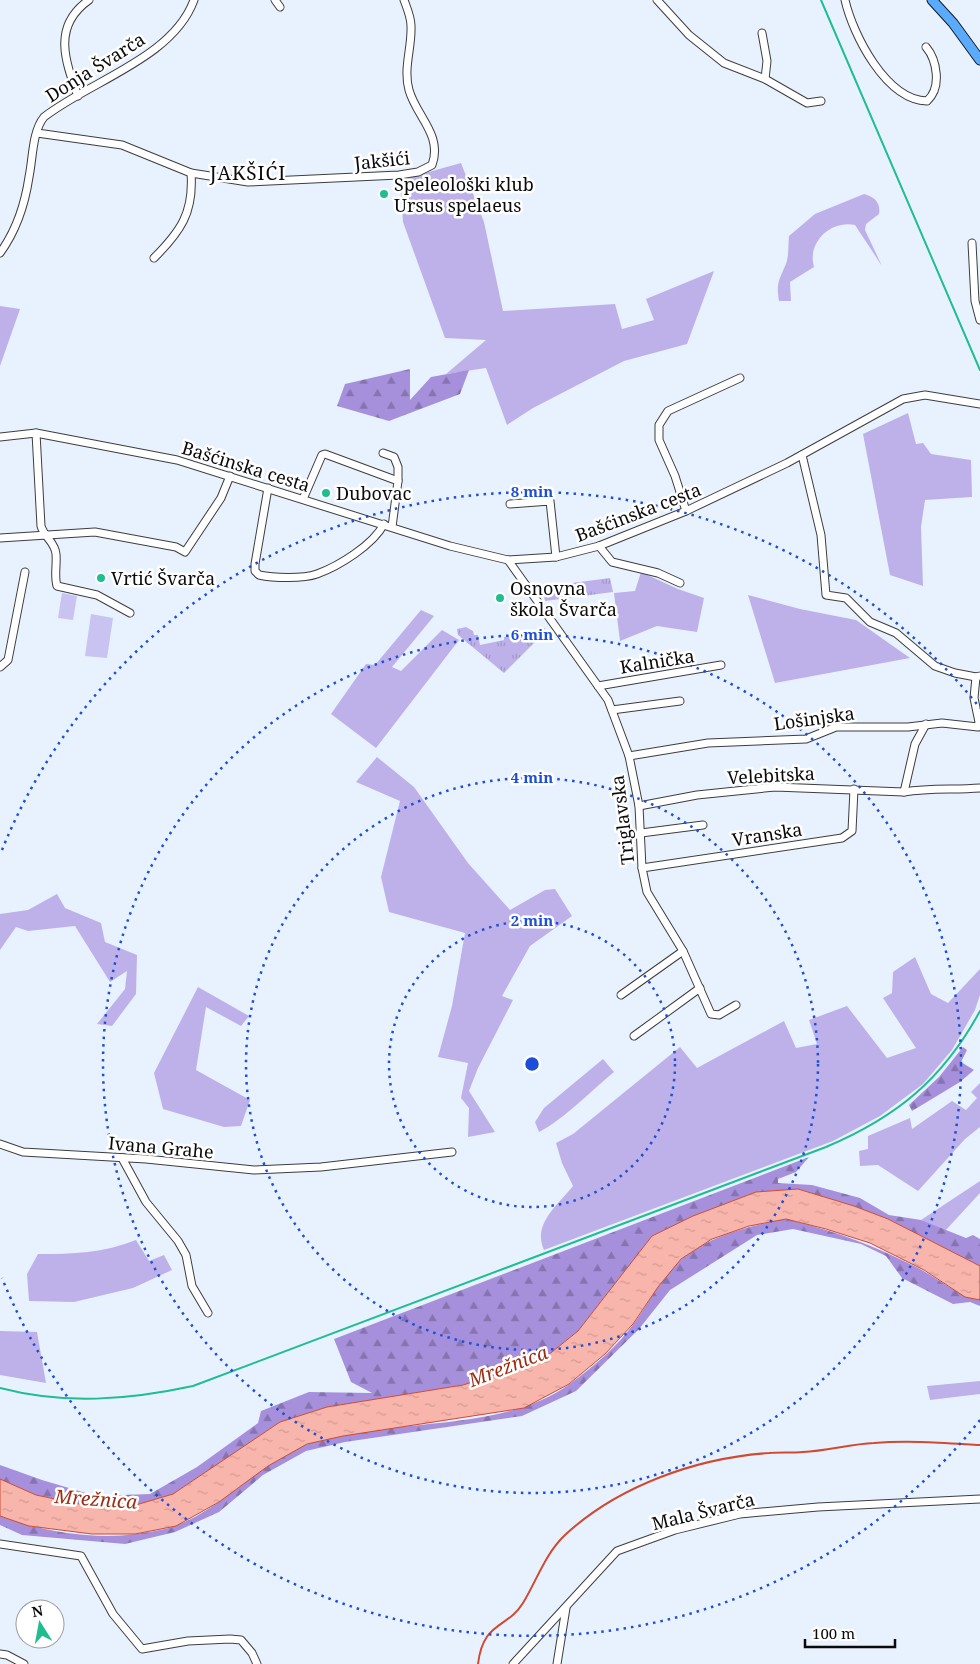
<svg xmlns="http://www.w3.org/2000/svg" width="980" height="1664" viewBox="0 0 980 1664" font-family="'Noto Serif',serif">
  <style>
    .grass { fill: #beb1ea }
    .forest { fill: url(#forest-firs) }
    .park { fill: url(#park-tufts) }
    .pitch { fill: #c8c3f0 }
    .water { fill: url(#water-ripples); stroke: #d14930 }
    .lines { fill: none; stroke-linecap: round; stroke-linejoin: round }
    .stream { stroke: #d14930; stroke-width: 2 }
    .minor-casing { stroke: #3d3d3d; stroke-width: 9 }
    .major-casing { stroke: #1b1b1b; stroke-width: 11 }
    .minor { stroke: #fff; stroke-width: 7 }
    .major { stroke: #5aaafd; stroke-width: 9 }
    .rail { stroke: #1fbd8f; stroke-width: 2 }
    .ring { fill: none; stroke: #1d4ed8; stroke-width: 2.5; stroke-dasharray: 2.5 5 }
    .poi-dot { fill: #1fbd8f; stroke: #fff; stroke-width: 2 }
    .labels { text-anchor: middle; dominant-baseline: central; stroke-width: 5; stroke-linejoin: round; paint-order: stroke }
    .street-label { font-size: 18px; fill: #0a0a0a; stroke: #fff }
    .poi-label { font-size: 18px; fill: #0a0a0a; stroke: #fff; text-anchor: start }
    .neighbourhood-label { font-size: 19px; letter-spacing: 1px; fill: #0a0a0a; stroke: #fff }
    .water-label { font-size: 19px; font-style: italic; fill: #9e2c11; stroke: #fff }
    .centre { fill: #1d4ed8; stroke: #fff; stroke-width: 2.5 }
    .ring-label { font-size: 15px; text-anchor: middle; font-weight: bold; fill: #1d4ed8; stroke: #fff; stroke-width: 5; stroke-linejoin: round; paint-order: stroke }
  </style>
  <defs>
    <pattern id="forest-firs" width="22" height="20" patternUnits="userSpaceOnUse" patternTransform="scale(1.25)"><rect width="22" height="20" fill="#a790db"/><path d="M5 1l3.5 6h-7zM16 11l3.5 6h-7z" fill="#8674b0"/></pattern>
    <pattern id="park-tufts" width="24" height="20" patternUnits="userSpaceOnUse" patternTransform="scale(1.25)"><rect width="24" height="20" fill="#beb1ea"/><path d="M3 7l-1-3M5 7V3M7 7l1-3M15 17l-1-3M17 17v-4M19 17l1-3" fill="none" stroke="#a297c7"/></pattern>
    <pattern id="water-ripples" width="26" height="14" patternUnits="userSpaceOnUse" patternTransform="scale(1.25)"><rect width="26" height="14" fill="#f8b5ab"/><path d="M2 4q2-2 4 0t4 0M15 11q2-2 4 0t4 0" fill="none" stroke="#d39a92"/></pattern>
  </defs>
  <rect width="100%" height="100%" fill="#e8f2ff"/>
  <!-- grass -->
  <g class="grass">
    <path d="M461 163 484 222 503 311 615 304 622 329 654 320 646 299 714 271 687 344 624 361 533 408 507 425 486 368 446 374 486 340 445 338 403 222 400 180Z"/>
    <path d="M864 194C874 197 881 202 879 214L866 224 865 230 882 266 855 225C830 220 807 243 814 267L790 282 791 301H779C776 283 779 280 786 264 789 256 788 245 789 236L815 214Z"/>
    <path d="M0 306 20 309 0 366Z"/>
    <path d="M908 413 916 444 923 443 931 454 971 460 972 497 925 500 921 527 923 586 890 575 863 434Z"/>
    <path d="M641 572 678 589 704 598 697 632 657 626 620 641 614 593 635 591Z"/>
    <path d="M748 595 800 609 856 620 910 658 775 683Z"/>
    <path d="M421 610 434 616 392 667 401 671 442 630 459 640 376 748 331 714 366 664 375 665Z"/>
    <path d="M377 757 414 787 468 863 510 910 545 890 555 889 572 916 530 946 502 996 513 1000 478 1068 469 1091 495 1132 468 1137 469 1108 461 1098 468 1063 438 1057 452 1006 465 933 389 912 381 877 400 801 356 782Z"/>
    <path d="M57 894 65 908 101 923 105 942 137 955 136 994 112 1026 97 1024 125 989 127 971 110 982 75 926 28 931 16 927 0 950V914L28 910Z"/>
    <path d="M915 957 931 994 948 1003 980 969V995L975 1010 952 1050 923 1084 880 1116 833 1141 544 1250C532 1224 558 1205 573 1186L562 1163 556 1143 573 1134 680 1047 697 1068 784 1021 796 1048 817 1044 809 1020 847 1006 887 1058 916 1048 883 998 892 993 893 972Z"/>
    <path d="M198 987 249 1016 241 1026 206 1007 196 1070 250 1100 241 1126 224 1127 163 1109 154 1073Z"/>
    <path d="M603 1059 614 1072C592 1090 563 1120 539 1132L535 1122 544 1108Z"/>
    <path d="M980 1083V1127L965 1139 918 1191 878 1165 860 1166 859 1151 868 1149V1136L910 1118 912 1129 952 1101 966 1110 977 1098 971 1092Z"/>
    <path d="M980 1181V1193L945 1231 921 1220Z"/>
    <path d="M136 1240 149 1261 164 1255 172 1270 133 1288 74 1302 29 1301 27 1274 38 1254C72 1254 104 1253 136 1240Z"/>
    <path d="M0 1331 37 1332 46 1383 0 1375Z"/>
    <path d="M980 1381V1394L930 1400 927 1386Z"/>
  </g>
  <!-- forest -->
  <g class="forest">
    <path d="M410 369V400L431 377 469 370 460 394 389 421 337 406 345 384Z"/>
    <path d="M963 1047 967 1050 961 1062 974 1070 960 1082 912 1111 909 1105 939 1077Z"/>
    <path d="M809 1157 796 1172 778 1179V1183L812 1185 860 1198 889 1215 921 1220 966 1238 973 1235 980 1239V1266L888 1219 854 1206 798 1189 756 1192 693 1216 652 1236 578 1331 542 1360 463 1385 327 1407 280 1422 173 1494 129 1507 84 1505 36 1495 0 1479V1465L42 1480 96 1496 150 1494 197 1467 258 1423 261 1411 309 1392 372 1393 351 1382 334 1339Z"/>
    <path d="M786 1219C834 1231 868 1243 912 1265 936 1276 955 1295 980 1300V1306L970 1302 953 1304 902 1278 886 1256 861 1244 793 1229 757 1235 670 1290 639 1329 576 1391 522 1416 345 1442 306 1451 263 1475 219 1512 175 1532 125 1544 22 1535 0 1525V1516C41 1531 92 1540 136 1534 148 1532 164 1530 175 1526 223 1509 261 1461 308 1444 389 1416 501 1435 571 1383 593 1367 619 1345 635 1322 650 1301 663 1274 683 1258 714 1234 749 1226 786 1219Z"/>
  </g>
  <!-- park -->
  <g class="park">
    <path d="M610 578 613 592 545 601 542 587Z"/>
    <path d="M466 627 473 631 474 635H478L480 645 504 640V637L539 631V629L545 628V632L504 673 458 635 457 629Z"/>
  </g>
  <!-- pitch -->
  <g class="pitch">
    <path d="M62 593 77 596 73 620 58 618Z"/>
    <path d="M91 614 113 618 107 658 85 656Z"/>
  </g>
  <!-- water -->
  <path class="water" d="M798 1189 854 1206 888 1219 980 1266V1300L965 1297 924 1270 870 1243 826 1229 786 1219 749 1226 712 1239 681 1259 658 1287 633 1324 605 1354 569 1384 524 1408 343 1436 307 1444 268 1466 219 1502 176 1526 135 1534H92L29 1526 0 1516V1479L36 1495 84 1505 129 1507 173 1494 280 1422 327 1407 463 1385 542 1360 578 1331 652 1236 693 1216 756 1192Z"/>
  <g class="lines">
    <!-- stream -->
    <path class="stream" d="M478 1664C483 1621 507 1629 523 1603 537 1580 545 1554 565 1535 618 1486 696 1458 769 1453 780 1452 791 1453 803 1452 827 1451 850 1444 874 1443 909 1440 945 1443 980 1445"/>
    <defs>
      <g id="minor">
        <path d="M275 0 280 7"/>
        <path d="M657 0 689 35 724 63 765 79 807 103 821 101"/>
        <path d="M845 0C853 35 886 100 927 101 942 88 937 60 926 47"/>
        <path d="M762 33 767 61 765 79"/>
        <path d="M78 96C65 61 52 26 89 0"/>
        <path d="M37 133 122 145 191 173 248 182 399 175 418 172 432 165C443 135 416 116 409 90 403 68 412 48 411 26 411 17 407 8 404 0"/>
        <path d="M972 243 975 301 980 320"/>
        <path d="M0 253C16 231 25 204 29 177 33 158 32 132 44 117 90 81 173 58 194 0"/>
        <path d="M154 258C180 232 194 213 191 173"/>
        <path d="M36 433 41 526C44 537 55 542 56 554 57 565 54 576 57 586L97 595 130 613"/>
        <path d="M0 437 36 433 177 460 450 546 508 560 556 557 599 546 686 511 787 463 903 399 925 395 980 404"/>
        <path d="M383 453 394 457 398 467V481"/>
        <path d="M802 455 821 535 826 595 846 598 870 622 896 633 935 666 955 673 976 677"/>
        <path d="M268 488 255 564V571L259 575C273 578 303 579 317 574 339 566 373 545 384 524"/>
        <path d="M303 499 322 455 325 454 398 481 392 527"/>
        <path d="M510 504 550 501 556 557"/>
        <path d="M686 511 675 476 659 440V425L668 411 740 378"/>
        <path d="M0 538 95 532 176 547 185 552 221 498 230 476"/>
        <path d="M599 546 612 562 658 573 680 583"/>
        <path d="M508 560 608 700 629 756 639 806 642 868 647 892 683 951 711 1014 719 1015 736 1005"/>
        <path d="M0 667 8 660 25 572"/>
        <path d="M598 686 721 665"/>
        <path d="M612 710 680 701"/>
        <path d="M629 756 708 743 806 739 836 727H908L942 723 978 727 979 722 974 698 976 677 980 676"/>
        <path d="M904 792C930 788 954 790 980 788"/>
        <path d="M639 806 697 795 775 787 904 792 915 744 926 724"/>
        <path d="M641 833 703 825"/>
        <path d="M642 868 842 838 852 831 854 789"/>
        <path d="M621 995 683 951"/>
        <path d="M634 1036 700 988"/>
        <path d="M0 1144 23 1152 146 1159 254 1170 321 1167 452 1152"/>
        <path d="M122 1158 146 1202 178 1241 186 1255 192 1286 208 1313"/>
        <path d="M0 1544 81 1556 113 1614 142 1649 188 1641 230 1639 241 1640 252 1653 257 1664"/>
        <path d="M0 1654 7 1655 24 1664"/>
        <path d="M513 1664 617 1551 675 1530 740 1514 818 1507 980 1499"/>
        <path d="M557 1664 566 1608"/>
      </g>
      <path id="major" d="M932 0 953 23 980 60"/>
    </defs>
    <!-- minor casing -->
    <use href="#minor" class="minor-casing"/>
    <!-- major casing -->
    <use href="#major" class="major-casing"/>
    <!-- minor -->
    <use href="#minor" class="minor"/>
    <!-- major -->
    <use href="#major" class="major"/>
    <!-- rail -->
    <g class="rail">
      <path d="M821 0 980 370"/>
      <path d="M0 1388C65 1405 128 1400 193 1386L826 1147C897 1117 943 1079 980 1011"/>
    </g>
  </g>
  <!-- distance rings -->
  <g class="ring">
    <circle cx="532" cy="1064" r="143"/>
    <circle cx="532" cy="1064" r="286"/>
    <circle cx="532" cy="1064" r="429"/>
    <path d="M980 1420A572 572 0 0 1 2 1278M2 850A572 572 0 0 1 980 708"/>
  </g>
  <!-- markers -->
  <g class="poi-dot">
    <circle cx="384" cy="194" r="5"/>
    <circle cx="326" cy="493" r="5"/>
    <circle cx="101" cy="578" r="5"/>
    <circle cx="500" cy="598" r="5"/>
  </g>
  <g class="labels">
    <!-- street labels -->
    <g class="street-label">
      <text transform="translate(95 67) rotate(-32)">Donja Švarča</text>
      <text transform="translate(382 160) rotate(-6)">Jakšići</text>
      <text transform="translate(246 466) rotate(17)">Bašćinska cesta</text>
      <text transform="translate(638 512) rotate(-21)">Bašćinska cesta</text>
      <text transform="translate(657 661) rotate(-9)">Kalnička</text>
      <text transform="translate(814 718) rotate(-8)">Lošinjska</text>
      <text transform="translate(771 775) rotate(-3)">Velebitska</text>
      <text transform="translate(622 820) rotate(-97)">Triglavska</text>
      <text transform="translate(767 834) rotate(-9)">Vranska</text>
      <text transform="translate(161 1147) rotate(5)">Ivana Grahe</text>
      <text transform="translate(703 1511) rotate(-14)">Mala Švarča</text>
    </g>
    <!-- poi labels -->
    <g class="poi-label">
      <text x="394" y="184">Speleološki klub<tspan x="394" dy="21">Ursus spelaeus</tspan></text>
      <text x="336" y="493">Dubovac</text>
      <text x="111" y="578">Vrtić Švarča</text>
      <text x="510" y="588">Osnovna<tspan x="510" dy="21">škola Švarča</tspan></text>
    </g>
    <!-- neighbourhood labels -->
    <g class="neighbourhood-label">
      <text x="248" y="173">JAKŠIĆI</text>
    </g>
    <!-- water labels -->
    <g class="water-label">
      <text transform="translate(508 1366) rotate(-21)">Mrežnica</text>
      <text transform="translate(96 1499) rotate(4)">Mrežnica</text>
    </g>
  </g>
  <circle cx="532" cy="1064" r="8" class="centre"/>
  <g class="ring-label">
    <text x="532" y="497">8 min</text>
    <text x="532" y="640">6 min</text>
    <text x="532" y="783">4 min</text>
    <text x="532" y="926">2 min</text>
  </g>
  <!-- north arrow -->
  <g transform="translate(40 1624) rotate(349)"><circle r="24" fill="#ffffff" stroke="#9d9d9d"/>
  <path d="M0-4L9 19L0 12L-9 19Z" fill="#1fbd8f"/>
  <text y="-8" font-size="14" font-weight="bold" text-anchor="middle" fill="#0a0a0a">N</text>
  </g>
  <!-- scale -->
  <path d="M805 1639v8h90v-8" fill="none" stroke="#0a0a0a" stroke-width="2.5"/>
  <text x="812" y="1639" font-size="15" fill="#0a0a0a" stroke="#ffffff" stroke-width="4" paint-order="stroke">100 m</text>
</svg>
